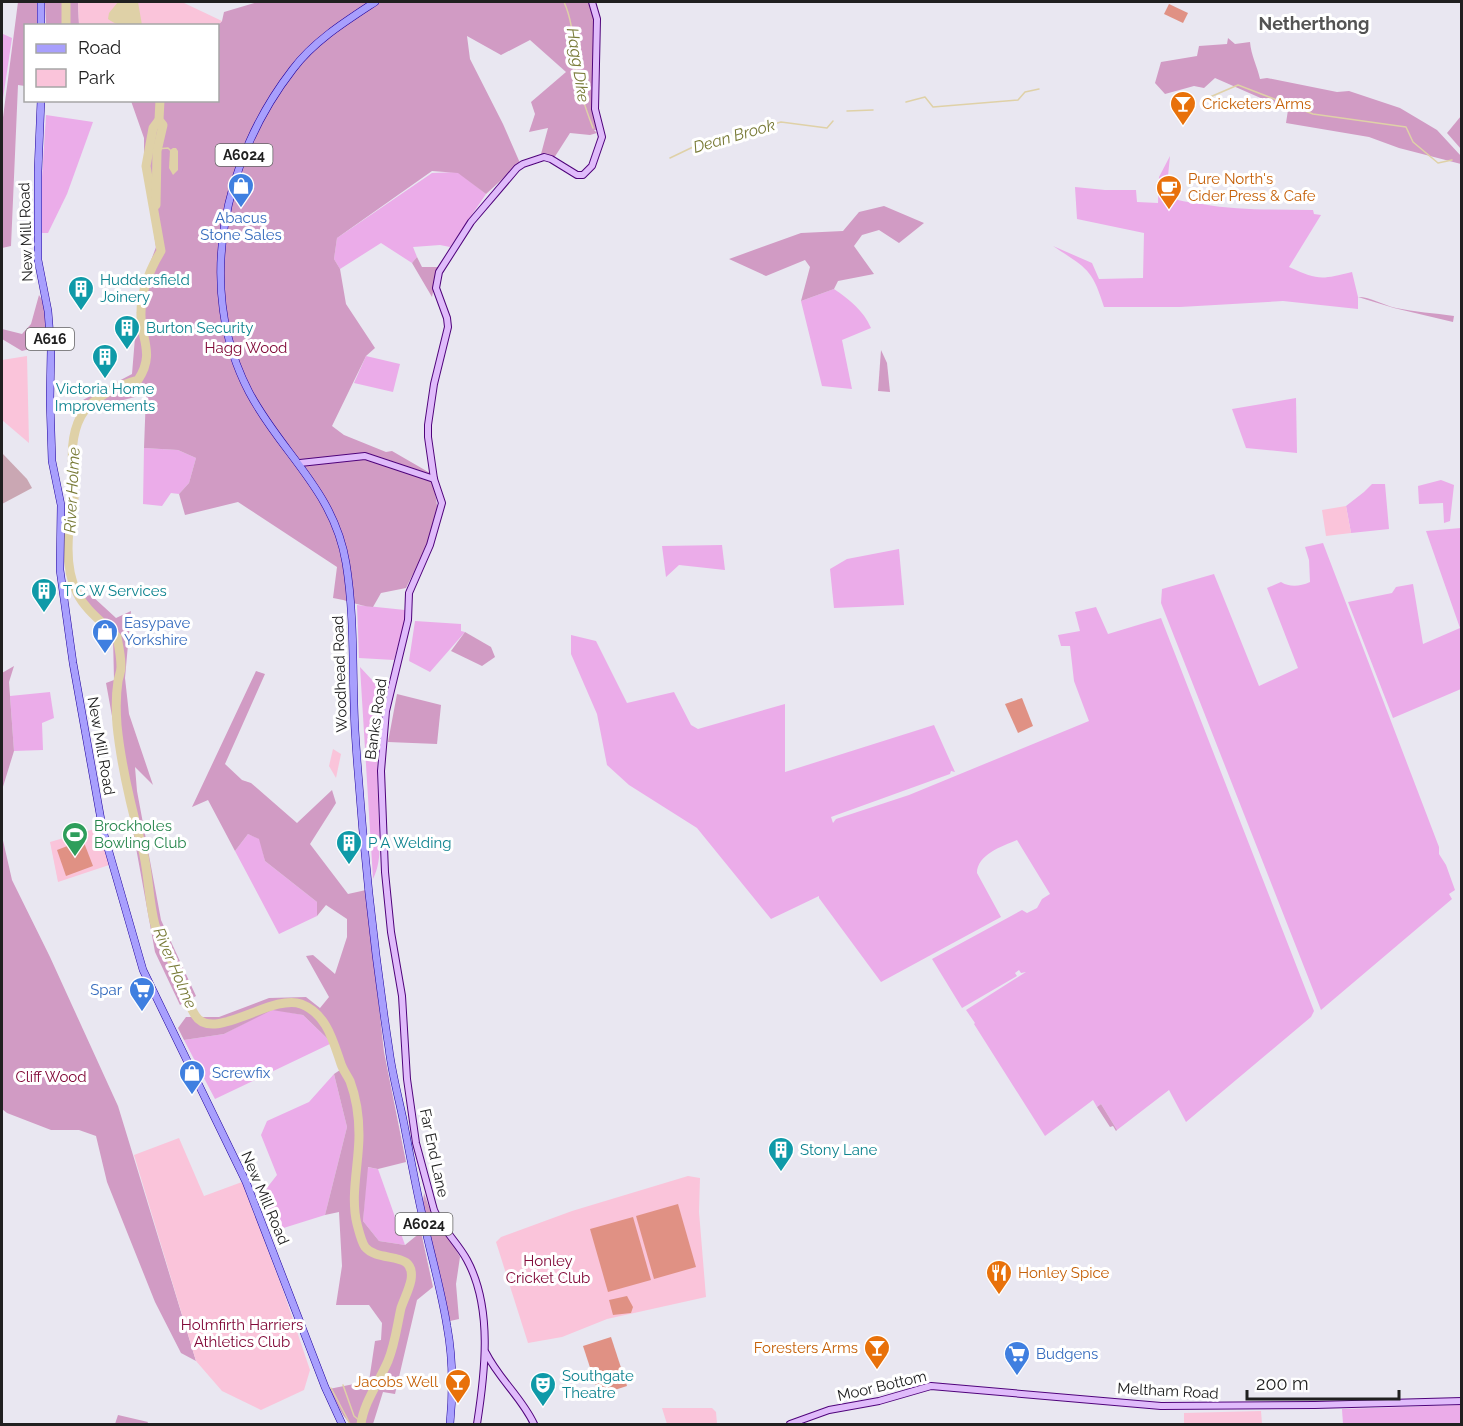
<svg xmlns="http://www.w3.org/2000/svg" width="1463" height="1426" viewBox="0 0 1463 1426" font-family="Raleway,sans-serif">
  <style>
    .grass { fill: #ebace9 }
    .forest { fill: #d19bc4 }
    .cemetery { fill: #caa7b3 }
    .park { fill: #fac4da }
    .pitch { fill: #e09184 }
    .water { fill: #dfd1a7 }
    .lines { fill: none; stroke-linecap: round; stroke-linejoin: round }
    .stream { stroke: #dfd1a7; stroke-width: 1.5 }
    .river { stroke: #dfd1a7; stroke-width: 9 }
    .secondary-casing { stroke: #4f037b; stroke-width: 8 }
    .primary-casing { stroke: #1e009c; stroke-width: 8 }
    .secondary { stroke: #e0bbfb; stroke-width: 6 }
    .primary { stroke: #a89ffd; stroke-width: 7 }
    .labels { text-anchor: middle; dominant-baseline: central; stroke-width: 6; stroke-linejoin: round; paint-order: stroke }
    .shield { fill: #fff; stroke: #636363; stroke-width: 1.5 }
    .shield-label { font-size: 14px; font-weight: bold; fill: #202020 }
    .food-label { font-size: 15px; fill: #c56008; stroke: #fff; text-anchor: start }
    .shop-label { font-size: 15px; fill: #366cbe; stroke: #fff; text-anchor: start }
    .street-label { font-size: 15px; fill: #202020; stroke: #fff }
    .culture-label { font-size: 15px; fill: #0d838f; stroke: #fff; text-anchor: start }
    .park-label { font-size: 15px; fill: #820a39; stroke: #fff }
    .leisure-label { font-size: 15px; fill: #27864d; stroke: #fff; text-anchor: start }
    .water-label { font-size: 16px; font-style: italic; fill: #787a36; stroke: #fff }
    .quarter-label { font-size: 18px; font-weight: bold; fill: #535353; stroke: #fff }
  </style>
  <rect width="100%" height="100%" fill="#e9e7f1"/>
  <!-- grass -->
  <g class="grass">
    <path d="M3 34 12 38 2 105V39Z"/>
    <path d="M46 115 93 122 67 194 48 233H42V177Z"/>
    <path d="M1170 156 1166 196C1178 201 1189 202 1202 204 1239 211 1276 209 1313 210L1314 214 1321 215 1289 267C1318 280 1320 280 1352 272L1358 297V309L1283 301 1180 307H1104C1092 268 1086 268 1053 246L1092 263 1099 279 1143 278 1144 233 1077 219 1075 187 1105 190H1136L1137 202 1158 203 1159 177Z"/>
    <path d="M458 172 486 194 450 247 440 245 413 247 417 257 412 263 381 243 340 269 334 259 337 238 432 173Z"/>
    <path d="M834 289C850 300 863 310 871 328L842 340 852 389 822 386 801 301Z"/>
    <path d="M366 356 400 364 393 392 354 383Z"/>
    <path d="M1296 398 1297 453 1246 448 1232 409Z"/>
    <path d="M144 448 178 450 196 458 189 483 179 494 171 493 162 506 143 504Z"/>
    <path d="M1441 480 1454 485 1450 521 1444 523 1443 503 1419 504 1418 486Z"/>
    <path d="M1372 484H1385L1389 529 1351 533 1346 506 1364 492Z"/>
    <path d="M1461 528V689L1393 718 1348 602 1392 593 1396 587 1413 584 1423 644 1460 628 1426 531Z"/>
    <path d="M1323 543 1439 847V854L1446 865 1455 890 1449 894 1452 899 1321 1010 1161 603 1162 589 1214 574 1259 686 1298 668 1267 588 1281 582C1289 587 1299 587 1310 582L1309 560 1305 547Z"/>
    <path d="M722 545 725 570 679 565 666 577 662 546Z"/>
    <path d="M899 549 904 605 834 608 830 569 847 559Z"/>
    <path d="M357 605 405 610V620L394 660 359 658Z"/>
    <path d="M1096 607 1108 634 1161 618 1314 1011 1311 1017 1186 1122 1169 1090 1117 1130 1101 1104 1097 1107 1093 1100 1045 1136 974 1024 975 1023 966 1010 1026 972 1021 973 1019 970 1015 973 1017 976 962 1008 932 959 1022 910 1027 913 1037 908 1042 899 1050 894 1017 840C1002 846 977 855 977 873L1001 917 881 982 819 898V896L771 919 697 828 629 785 607 765 597 714 571 654V635L596 641 627 703 674 692 691 725 698 729 785 704V772L934 725 955 772 951 771 950 774 831 817 833 823 836 819 909 795 1089 721 1074 681 1070 646H1061L1058 635 1080 631 1075 612Z"/>
    <path d="M415 621 461 624V631L465 632 430 672 409 661Z"/>
    <path d="M360 667 373 681 386 703C373 732 378 791 379 824 379 845 382 860 373 879Z"/>
    <path d="M50 692 54 718 42 723 43 750 14 751 10 696Z"/>
    <path d="M248 834 260 839 265 861 317 902V916L279 934 235 851Z"/>
    <path d="M272 1009 303 1015 332 1043 215 1099 184 1040 224 1034Z"/>
    <path d="M334 1074 347 1127 325 1215 274 1231 259 1198 277 1175 261 1135 267 1121 309 1102Z"/>
    <path d="M367 1167 378 1169 405 1245 379 1241 363 1221Z"/>
    <path d="M1461 1405V1424H1343L1342 1409Z"/>
  </g>
  <!-- forest -->
  <g class="forest">
    <path d="M18 2H37V25L26 26 25 86 18 85 11 246 2 248V125Z"/>
    <path d="M45 2H78L79 25H46Z"/>
    <path d="M258 2H588L595 22 592 108 597 130H594L597 133 590 135 570 133 554 158 541 154 548 128 529 132 535 114 531 102 566 72 530 40 501 55 467 36 470 59 503 124 520 163 486 194 458 173 432 171 337 238 334 259 340 269 346 304 375 348 366 356 332 426 344 435 386 452 392 451 430 473C432 483 436 494 437 505 438 533 418 563 406 588L381 593 373 607C359 606 347 600 333 598L337 567 238 502 185 515 179 494 189 483 196 458 178 450 144 448 146 394 101 406 95 412 81 401 132 374 136 325 143 282 156 247 144 167V138L131 101 218 100 217 26 222 21 224 12Z"/>
    <path d="M1228 38 1235 44 1250 42C1251 55 1257 66 1260 79L1267 78 1337 92 1349 91 1400 108 1437 130 1461 156V164L1399 148 1369 137 1286 123 1288 110 1215 78 1204 88 1194 86 1165 94 1155 83 1161 62 1197 56 1199 46 1227 44Z"/>
    <path d="M1461 116V149L1447 133Z"/>
    <path d="M884 206 924 223 899 243 879 230 862 235 854 246 874 274 838 281 834 289 801 301 810 267 805 260 766 276 729 259 801 233 843 231 859 212Z"/>
    <path d="M417 257 422 267H438L432 297 412 263Z"/>
    <path d="M39 295 44 303 48 340 41 346 22 351 2 339V329L22 334 31 324Z"/>
    <path d="M1358 297C1371 297 1383 305 1396 308 1415 312 1434 313 1454 316L1453 322 1394 308Z"/>
    <path d="M881 350 887 363 890 392 878 391Z"/>
    <path d="M91 595 116 618 131 611 125 678 129 714 153 785 135 767 137 791 161 920 196 996 180 1005 155 952 106 683 114 680 113 637 81 597Z"/>
    <path d="M465 632 491 647 495 657 482 666 451 651Z"/>
    <path d="M14 666 9 682 14 751 2 790V673Z"/>
    <path d="M256 671 265 674 225 764 242 780 251 783 297 823 332 790 336 803 310 844 348 894 366 890 384 1052 406 1162 378 1169 368 1167 363 1221 379 1241 405 1245 421 1232 433 1287 417 1300 395 1394 383 1392 373 1424H350L343 1415 329 1389 369 1381 375 1341 381 1340 382 1323 369 1305H336L342 1266 339 1212 325 1215 347 1127 334 1074 340 1070 332 1043 303 1015 272 1010 224 1034 184 1040 178 1028 186 1017H219L269 998 306 997 320 1008 329 997 306 956 313 955 335 974 347 937V919L326 905 317 916V902L265 861 259 839 248 834 235 851 208 800 192 807Z"/>
    <path d="M397 694 441 705 437 744 388 742Z"/>
    <path d="M2 836 12 880 50 957 118 1106 196 1361 181 1353 155 1302 107 1182 96 1136 79 1130H51L7 1113 2 1109Z"/>
    <path d="M1101 1104 1117 1130 1116 1131 1113 1126 1110 1127 1097 1107Z"/>
    <path d="M424 1193 432 1216 451 1241 460 1257 456 1284 459 1319 450 1321 423 1203Z"/>
    <path d="M118 1415 148 1422 147 1424H115Z"/>
  </g>
  <!-- cemetery -->
  <path class="cemetery" d="M2 453 27 479 32 488 2 504Z"/>
  <!-- park -->
  <g class="park">
    <path d="M78 2H182L222 21 217 26 79 25Z"/>
    <path d="M27 356 29 443 2 420V360Z"/>
    <path d="M1346 506 1351 533 1326 536 1322 510Z"/>
    <path d="M333 749 341 754 336 778 329 766Z"/>
    <path d="M98 828 109 865 58 882 50 842Z"/>
    <path d="M179 1138 204 1196 242 1182 283 1290 310 1370 304 1390 261 1410 222 1391 196 1361 134 1155Z"/>
    <path d="M688 1176 700 1178 699 1212 706 1297 607 1319 562 1337 528 1343 496 1242 501 1237 572 1211Z"/>
    <path d="M662 1408H712L716 1412 717 1424H667Z"/>
    <path d="M1261 1411 1262 1424H1184V1413Z"/>
  </g>
  <!-- pitch -->
  <g class="pitch">
    <path d="M1169 4 1188 13 1183 23 1164 14Z"/>
    <path d="M1022 698 1033 726 1018 733 1005 704Z"/>
    <path d="M83 840 93 866 66 876 57 850Z"/>
    <path d="M678 1204 696 1267 654 1279 636 1216Z"/>
    <path d="M633 1217 651 1280 608 1292 590 1229Z"/>
    <path d="M627 1296 633 1307 631 1313 613 1315 609 1300Z"/>
    <path d="M611 1337 627 1386 599 1395 583 1346Z"/>
  </g>
  <!-- water -->
  <g class="water">
    <path d="M118 2H138L142 25C129 26 118 27 108 19L109 13Z"/>
    <path d="M173 148H176L178 151V170L173 175 169 168 170 150Z"/>
  </g>
  <g class="lines">
    <!-- stream -->
    <g class="stream">
      <path d="M564 2C575 26 573 53 578 79 581 97 587 112 593 128"/>
      <path d="M1210 97 1238 85 1313 114 1406 127 1413 142 1438 163 1452 160"/>
      <path d="M906 102 925 97 933 107 1018 100 1025 92 1039 89"/>
      <path d="M847 111 873 110"/>
      <path d="M157 149 168 148 170 150"/>
      <path d="M670 158 693 147 781 122 827 128 833 121"/>
      <path d="M343 1385 354 1416 361 1422"/>
      <path d="M331 1388 350 1424"/>
    </g>
    <!-- river -->
    <g class="river">
      <path d="M66 2V26"/>
      <path d="M159 120 153 128 146 166 161 251C150 269 141 291 141 313 140 338 156 353 138 380 119 385 91 398 81 416 67 442 74 471 74 498 74 509 70 519 69 530 67 550 68 575 77 593 86 611 104 623 117 637 119 647 121 656 121 667 121 672 119 676 118 681 116 694 116 712 117 725 121 766 131 807 142 847 149 872 148 899 155 925 161 943 173 961 180 979 185 991 188 1004 195 1015 212 1044 272 993 301 1004 327 1014 333 1041 341 1064 343 1070 347 1075 350 1081 356 1097 359 1118 359 1135 359 1164 350 1196 357 1224 359 1231 361 1241 365 1247 379 1264 416 1249 411 1280 409 1290 404 1299 401 1308 397 1326 395 1344 388 1361 379 1382 364 1402 361 1424"/>
      <path d="M156 205 157 151 163 125 159 120 160 100"/>
    </g>
    <defs>
      <g id="secondary">
        <path d="M300 463 365 456 434 479"/>
        <path d="M486 1353C499 1379 522 1398 534 1424"/>
        <path d="M477 1424C485 1373 493 1308 467 1260 458 1243 442 1229 434 1210L416 1143 407 1079 402 996 391 932 385 872 381 771 386 711 408 620 409 593 430 545 442 503 434 479 428 437V425L434 384 448 327 447 318 436 288 439 272 471 222 517 168 523 164 544 157 551 159 577 175H583L592 166 602 137 595 109 597 19 592 2"/>
        <path d="M790 1424 829 1410 879 1401 931 1386 1161 1406 1315 1405 1462 1401"/>
      </g>
      <g id="primary">
        <path d="M41 2V26"/>
        <path d="M375 2C346 21 314 41 293 69 223 159 195 288 249 392 281 453 334 490 346 563 355 618 352 675 355 730 362 837 373 944 389 1049 392 1074 399 1099 404 1124 411 1161 418 1199 427 1236 434 1266 442 1295 447 1326 453 1358 453 1392 450 1424"/>
        <path d="M41 100 38 171V260L48 311 51 349 50 400 52 461 61 505 60 570 73 663 103 831 143 970 246 1182 325 1387 342 1424"/>
      </g>
    </defs>
    <!-- secondary casing -->
    <use href="#secondary" class="secondary-casing"/>
    <!-- primary casing -->
    <use href="#primary" class="primary-casing"/>
    <!-- secondary -->
    <use href="#secondary" class="secondary"/>
    <!-- primary -->
    <use href="#primary" class="primary"/>
  </g>
  <!-- icons -->
  <defs>
    <symbol id="bar-pin" viewBox="-11 -11 22 30"><path d="M0 17L-7.5 6A9.5 9.5 0 1 1 7.5 6Z" fill="#e8710a" stroke="#fff"/><path d="M-6-5H6L.8 .8V4.5H3.5V6h-7V4.5H-.8V.8Z" fill="#fff"/></symbol>
    <symbol id="shop-pin" viewBox="-11 -11 22 30"><path d="M0 17L-7.5 6A9.5 9.5 0 1 1 7.5 6Z" fill="#3f7fe0" stroke="#fff"/><path d="M-5-2.5h2.3a2.7 3.5 0 0 1 5.4 0H5L5.5 6h-11ZM-1.5-2.5h3a1.5 2.3 0 0 0-3 0Z" fill="#fff"/></symbol>
    <symbol id="cafe-pin" viewBox="-11 -11 22 30"><path d="M0 17L-7.5 6A9.5 9.5 0 1 1 7.5 6Z" fill="#e8710a" stroke="#fff"/><path d="M-5.5-4.5H6V0H3Q3 3.5 0 3.5H-2.5Q-5.5 3.5-5.5 0ZM3-3.2v2h1.7v-2ZM-6 4.5H4V6H-6Z" fill="#fff"/></symbol>
    <symbol id="building-pin" viewBox="-11 -11 22 30"><path d="M0 17L-7.5 6A9.5 9.5 0 1 1 7.5 6Z" fill="#0f9aa8" stroke="#fff"/><path d="M-4-6H4V6H1V3H-1V6H-4ZM-2.5-4.3h1.7v1.8h-1.7ZM.8-4.3h1.7v1.8H.8ZM-2.5-1h1.7V.8h-1.7ZM.8-1h1.7V.8H.8Z" fill="#fff"/></symbol>
    <symbol id="stadium-pin" viewBox="-11 -11 22 30"><path d="M0 17L-7.5 6A9.5 9.5 0 1 1 7.5 6Z" fill="#2e9e5b" stroke="#fff"/><path d="M0-5a6.5 5 0 1 0 0 10a6.5 5 0 1 0 0-10ZM-3.5-1.8h7v3.6h-7Z" fill="#fff"/></symbol>
    <symbol id="supermarket-pin" viewBox="-11 -11 22 30"><path d="M0 17L-7.5 6A9.5 9.5 0 1 1 7.5 6Z" fill="#3f7fe0" stroke="#fff"/><path d="M-6-5.5h2.5l.6 2H6L4.5 2H-2.5L-4.4-4H-6ZM-1.5 3.2a1.3 1.3 0 1 0 .1 0ZM3 3.2a1.3 1.3 0 1 0 .1 0Z" fill="#fff"/></symbol>
    <symbol id="restaurant-pin" viewBox="-11 -11 22 30"><path d="M0 17L-7.5 6A9.5 9.5 0 1 1 7.5 6Z" fill="#e8710a" stroke="#fff"/><path d="M-5-6h1v4h1v-4h1v4h1v-4h1v5L-1.5 .5V6h-2V.5L-5-1ZM5-6V6H3V1.5H1.5Q1.5-4 5-6Z" fill="#fff"/></symbol>
    <symbol id="theatre-pin" viewBox="-11 -11 22 30"><path d="M0 17L-7.5 6A9.5 9.5 0 1 1 7.5 6Z" fill="#0f9aa8" stroke="#fff"/><path d="M-5-5.5Q0-4 5-5.5V0Q5 5 0 6Q-5 5-5 0ZM-3.3-2.5H-1v1.5H-3.3ZM1-2.5H3.3v1.5H1ZM-2.8 1Q0 5.5 2.8 1Z" fill="#fff"/></symbol>
  </defs>
  <g fill-rule="evenodd">
    <use href="#bar-pin" x="1168" y="89" width="30" height="40"/>
    <use href="#shop-pin" x="226" y="171" width="30" height="40"/>
    <use href="#cafe-pin" x="1154" y="173" width="30" height="40"/>
    <use href="#building-pin" x="66" y="274" width="30" height="40"/>
    <use href="#building-pin" x="112" y="313" width="30" height="40"/>
    <use href="#building-pin" x="90" y="342" width="30" height="40"/>
    <use href="#building-pin" x="29" y="576" width="30" height="40"/>
    <use href="#shop-pin" x="90" y="617" width="30" height="40"/>
    <use href="#stadium-pin" x="60" y="820" width="30" height="40"/>
    <use href="#building-pin" x="334" y="828" width="30" height="40"/>
    <use href="#supermarket-pin" x="127" y="975" width="30" height="40"/>
    <use href="#shop-pin" x="177" y="1058" width="30" height="40"/>
    <use href="#building-pin" x="766" y="1135" width="30" height="40"/>
    <use href="#restaurant-pin" x="984" y="1258" width="30" height="40"/>
    <use href="#bar-pin" x="862" y="1333" width="30" height="40"/>
    <use href="#supermarket-pin" x="1002" y="1339" width="30" height="40"/>
    <use href="#bar-pin" x="443" y="1367" width="30" height="40"/>
    <use href="#theatre-pin" x="528" y="1370" width="30" height="40"/>
  </g>
  <g class="labels">
    <!-- shield labels -->
    <g class="shield">
      <rect x="215.5" y="144" width="57" height="22" rx="4.5"/>
      <rect x="26" y="328" width="48" height="22" rx="4.5"/>
      <rect x="395.5" y="1213" width="57" height="22" rx="4.5"/>
    </g>
    <g class="shield-label">
      <text x="244" y="155">A6024</text>
      <text x="50" y="339">A616</text>
      <text x="424" y="1224">A6024</text>
    </g>
    <!-- food labels -->
    <g class="food-label">
      <text x="1202" y="104">Cricketers Arms</text>
      <text x="1188" y="179">Pure North's<tspan x="1188" dy="17">Cider Press &amp; Cafe</tspan></text>
      <text x="1018" y="1273">Honley Spice</text>
      <text x="858" y="1348" text-anchor="end">Foresters Arms</text>
      <text x="438" y="1382" text-anchor="end">Jacobs Well</text>
    </g>
    <!-- shop labels -->
    <g class="shop-label">
      <text x="241" y="218" text-anchor="middle">Abacus<tspan x="241" dy="17">Stone Sales</tspan></text>
      <text x="124" y="623">Easypave<tspan x="124" dy="17">Yorkshire</tspan></text>
      <text x="122" y="990" text-anchor="end">Spar</text>
      <text x="212" y="1073">Screwfix</text>
      <text x="1036" y="1354">Budgens</text>
    </g>
    <!-- street labels -->
    <g class="street-label">
      <text transform="translate(26 232) rotate(-92)">New Mill Road</text>
      <text transform="translate(340 674) rotate(-92)">Woodhead Road</text>
      <text transform="translate(376 719) rotate(-82)">Banks Road</text>
      <text transform="translate(101 746) rotate(80)">New Mill Road</text>
      <text transform="translate(434 1153) rotate(78)">Far End Lane</text>
      <text transform="translate(265 1198) rotate(67)">New Mill Road</text>
      <text transform="translate(882 1386) rotate(-13)">Moor Bottom</text>
      <text transform="translate(1168 1391) rotate(3)">Meltham Road</text>
    </g>
    <!-- culture labels -->
    <g class="culture-label">
      <text x="100" y="280">Huddersfield<tspan x="100" dy="17">Joinery</tspan></text>
      <text x="146" y="328">Burton Security</text>
      <text x="105" y="389" text-anchor="middle">Victoria Home<tspan x="105" dy="17">Improvements</tspan></text>
      <text x="63" y="591">T C W Services</text>
      <text x="368" y="843">P A Welding</text>
      <text x="800" y="1150">Stony Lane</text>
      <text x="562" y="1376">Southgate<tspan x="562" dy="17">Theatre</tspan></text>
    </g>
    <!-- park labels -->
    <g class="park-label">
      <text x="246" y="348">Hagg Wood</text>
      <text x="51" y="1077">Cliff Wood</text>
      <text x="548" y="1261">Honley<tspan x="548" dy="17">Cricket Club</tspan></text>
      <text x="242" y="1325">Holmfirth Harriers<tspan x="242" dy="17">Athletics Club</tspan></text>
    </g>
    <!-- leisure labels -->
    <g class="leisure-label">
      <text x="94" y="826">Brockholes<tspan x="94" dy="17">Bowling Club</tspan></text>
    </g>
    <!-- water labels -->
    <g class="water-label">
      <text transform="translate(578 65) rotate(81)">Hagg Dike</text>
      <text transform="translate(734 136) rotate(-16)">Dean Brook</text>
      <text transform="translate(72 490) rotate(-87)">River Holme</text>
      <text transform="translate(175 968) rotate(67)">River Holme</text>
    </g>
    <!-- quarter labels -->
    <g class="quarter-label">
      <text x="1314" y="23">Netherthong</text>
    </g>
  </g>
  <!-- border -->
  <rect width="1463" height="1426" fill="none" stroke="#202020" stroke-width="6"/>
  <!-- legend -->
  <rect x="24" y="24" width="195" height="78" fill="#ffffff" stroke="#a6a6a6" stroke-width="1.5"/>
  <rect x="36" y="44" width="30" height="9" fill="#a89ffd" stroke="#a6a6a6" stroke-width="1.5"/>
  <text x="78" y="54" font-size="18" fill="#202020">Road</text>
  <rect x="36" y="69" width="30" height="18" fill="#fac4da" stroke="#a6a6a6" stroke-width="1.5"/>
  <text x="78" y="84" font-size="18" fill="#202020">Park</text>
  <!-- scale -->
  <path d="M1247 1390v9h152v-9" fill="none" stroke="#202020" stroke-width="3"/>
  <text x="1256" y="1390" font-size="18" fill="#202020" stroke="#ffffff" stroke-width="4.5" paint-order="stroke">200 m</text>
</svg>
